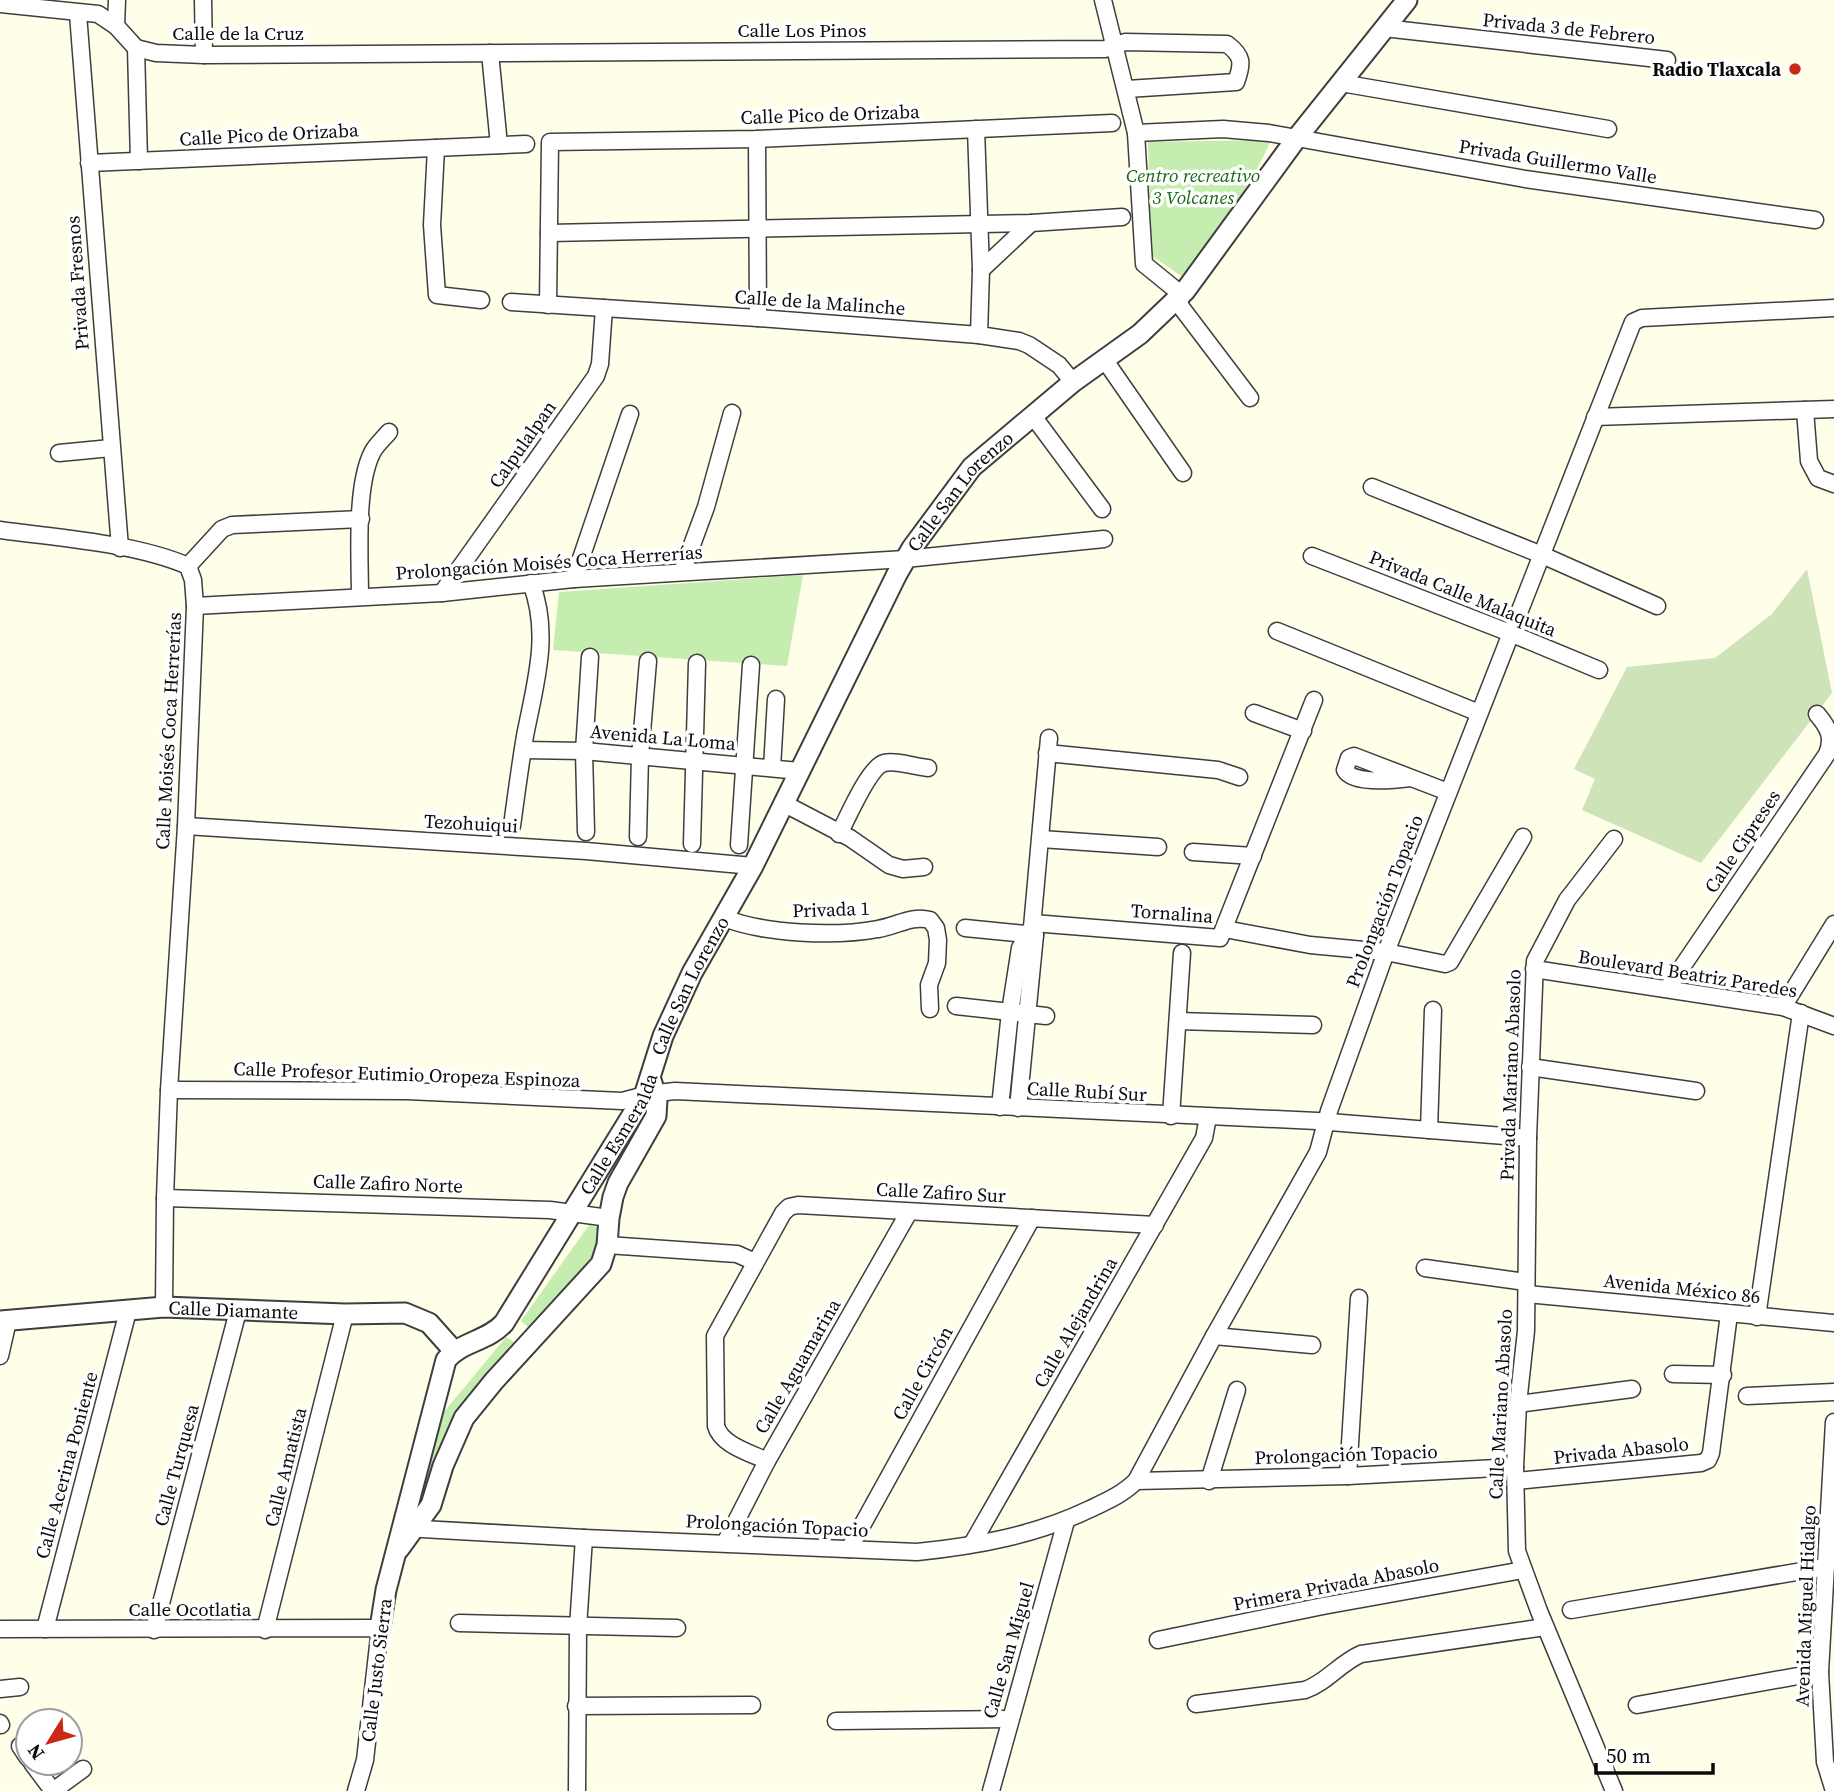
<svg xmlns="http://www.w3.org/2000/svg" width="1834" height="1791" viewBox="0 0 1834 1791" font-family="'Source Serif 4',serif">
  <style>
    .green { fill: #c5edaf }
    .cemetery { fill: #cee3b8 }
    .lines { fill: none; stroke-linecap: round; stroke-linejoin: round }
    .minor-casing { stroke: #3e3e3e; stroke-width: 19 }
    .tertiary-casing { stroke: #3e3e3e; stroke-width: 23 }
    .minor { stroke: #fff; stroke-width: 16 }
    .tertiary { stroke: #fff; stroke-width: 19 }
    .poi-dot { fill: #c82a16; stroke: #fff; stroke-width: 2.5 }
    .labels { text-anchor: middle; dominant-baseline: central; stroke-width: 7; stroke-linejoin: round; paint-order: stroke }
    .street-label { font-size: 19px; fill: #0b0b0b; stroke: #fff }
    .poi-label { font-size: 19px; font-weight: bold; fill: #0b0b0b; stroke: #fff; text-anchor: end }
    .park-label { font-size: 19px; font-style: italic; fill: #196816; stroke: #fff }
  </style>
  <rect width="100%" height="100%" fill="#fffee9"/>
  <!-- green -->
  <g class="green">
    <path d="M1271 140C1253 182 1213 243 1181 276L1151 255 1148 142Z"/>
    <path d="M803 575 787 666 553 650 559 592Z"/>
    <path d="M589 1225 606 1229 605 1247 535 1333 521 1321Z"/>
    <path d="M506 1337 523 1348 458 1430 420 1499 443 1413Z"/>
  </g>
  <!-- cemetery -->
  <path class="cemetery" d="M1807 569 1832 693 1701 863 1582 810 1595 779 1574 769 1627 667 1715 658 1772 614Z"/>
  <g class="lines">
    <defs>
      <g id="minor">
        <path d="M203 0 204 55"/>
        <path d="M1103 0 1136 133 1144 264 1176 290 1181 307 1250 398"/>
        <path d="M0 4 98 14 116 26 136 48 156 53 204 55 1105 49 1125 42 1227 44C1243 56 1243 63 1236 82L1127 89"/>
        <path d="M78 14 120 548"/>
        <path d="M116 26 117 0"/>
        <path d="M1384 28 1667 60"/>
        <path d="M136 48 139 161"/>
        <path d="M490 53 499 145"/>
        <path d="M1341 83 1608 129"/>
        <path d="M976 129 981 270 979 335"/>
        <path d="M1136 133 1223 129 1269 133 1525 179 1815 220"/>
        <path d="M757 139 758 318"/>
        <path d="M436 148 432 225 437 295 481 300"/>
        <path d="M89 163 526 144"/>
        <path d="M549 233 1031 223 1122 217"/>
        <path d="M981 270 1031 223"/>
        <path d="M511 302 758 318 979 335 1019 341 1029 345 1059 365 1073 382"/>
        <path d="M548 305 550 142 757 139 1112 123"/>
        <path d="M1104 359 1183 473"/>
        <path d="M1805 410 1809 461 1818 478 1834 484"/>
        <path d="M1033 416 1102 509"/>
        <path d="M1595 417 1834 409"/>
        <path d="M59 453 111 448"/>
        <path d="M1372 487 1542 555 1657 606"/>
        <path d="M0 530C58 538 135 543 188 566L193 580 195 606 186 826 169 1090 165 1198 164 1307"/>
        <path d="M1312 556 1510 633 1599 670"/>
        <path d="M188 566 222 529 232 525 361 519"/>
        <path d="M682 572 706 507 732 413"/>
        <path d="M574 579 630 414"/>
        <path d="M442 593 596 376 600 364 604 308"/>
        <path d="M360 597C360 558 355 487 372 453 375 446 383 439 389 432"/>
        <path d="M195 606 442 593 574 579 905 559 1104 539"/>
        <path d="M1277 631 1479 713"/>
        <path d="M1254 713 1303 731"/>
        <path d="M523 750 584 751 799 771"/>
        <path d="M1047 753 1218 770 1239 777"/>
        <path d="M772 768 776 699"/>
        <path d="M1410 778C1395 780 1353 785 1345 770L1349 758 1354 756 1448 792"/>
        <path d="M783 803 850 838 889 865 903 869 924 867"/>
        <path d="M186 826 586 851 753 866"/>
        <path d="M512 826C516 796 520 766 525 736 535 684 551 634 531 583"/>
        <path d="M586 832 584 751 590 657"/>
        <path d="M839 834C847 819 869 767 884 763 896 760 916 767 928 768"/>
        <path d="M638 837 640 756 648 661"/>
        <path d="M1041 839 1158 847"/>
        <path d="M692 844 697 663"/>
        <path d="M739 845 751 665"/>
        <path d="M1193 852 1253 856"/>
        <path d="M724 918C765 934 835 937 878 929 897 926 911 915 930 920L936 928 938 940 937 963 929 985 930 1009"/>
        <path d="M1033 923 1220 938 1314 700"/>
        <path d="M965 928 1035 935"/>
        <path d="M1225 929 1310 945 1386 952 1445 964 1450 962 1523 837"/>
        <path d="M1534 969 1783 1007 1834 1026"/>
        <path d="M1667 989 1827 754C1834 737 1828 727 1817 714"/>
        <path d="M956 1006 1046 1016"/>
        <path d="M1783 1007 1834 924"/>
        <path d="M1178 1021 1313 1025"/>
        <path d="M1530 1067 1696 1091"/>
        <path d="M169 1090 407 1091 622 1101 649 1094 675 1091 1317 1121 1528 1138"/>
        <path d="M1000 1107 1010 1012 1020 948 1032 927"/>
        <path d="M1018 1108 1035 935 1032 927 1049 738"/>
        <path d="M1171 1116 1182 953"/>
        <path d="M1429 1130 1433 1010"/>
        <path d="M165 1198 550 1210 609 1218"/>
        <path d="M607 1245 737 1254 755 1262"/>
        <path d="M1425 1268 1526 1282"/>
        <path d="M1527 1294 1834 1323"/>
        <path d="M1757 1317 1801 1013"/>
        <path d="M1214 1336 1312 1345"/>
        <path d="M0 1356 8 1321"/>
        <path d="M1673 1374 1723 1375"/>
        <path d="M1747 1396 1834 1392"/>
        <path d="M1518 1404 1632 1389"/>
        <path d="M1834 1422 1820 1672 1825 1762 1834 1791"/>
        <path d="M767 1461C751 1453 721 1445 716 1426L715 1336 783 1213 789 1207 798 1205 1155 1225"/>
        <path d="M1348 1476 1359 1298"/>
        <path d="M1136 1481 1348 1476 1515 1467"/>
        <path d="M1209 1481 1237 1390"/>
        <path d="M1516 1481 1701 1463 1708 1460 1711 1453 1729 1314"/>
        <path d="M404 1528 584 1538 917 1552C977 1546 1036 1535 1090 1509 1107 1501 1123 1494 1136 1481L1214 1336 1318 1152 1329 1111 1386 952 1633 322 1642 318 1834 308"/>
        <path d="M725 1543 767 1461 909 1212"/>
        <path d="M972 1544 1204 1138 1208 1117"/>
        <path d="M849 1549 1032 1218"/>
        <path d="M1571 1610 1826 1567"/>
        <path d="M459 1623 677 1628"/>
        <path d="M0 1629 380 1628 365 1760 356 1791"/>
        <path d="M45 1629 128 1311"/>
        <path d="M154 1630 238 1311"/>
        <path d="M265 1630 345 1314"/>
        <path d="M1158 1640 1323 1606 1523 1570"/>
        <path d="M0 1689 20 1687"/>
        <path d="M1196 1704 1305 1690C1326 1683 1340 1663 1361 1654L1545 1627"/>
        <path d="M1637 1705 1820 1672"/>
        <path d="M576 1706 752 1705"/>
        <path d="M836 1721 1010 1719"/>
        <path d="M0 1723 1 1725"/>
        <path d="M20 1746 28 1758"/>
        <path d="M32 1763 53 1791"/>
        <path d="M53 1791 83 1769"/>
        <path d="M577 1791 578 1627 584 1538"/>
        <path d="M991 1791 1066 1521"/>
        <path d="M1614 1791 1539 1611 1517 1551 1515 1467 1518 1404 1526 1331 1528 1138 1535 961 1567 900 1614 839"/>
      </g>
      <g id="tertiary">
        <path id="s1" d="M0 1321 164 1307 345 1314 405 1313 429 1323 454 1351"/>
        <path d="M399 1549 431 1505 443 1466 464 1418 494 1381 601 1264 607 1245 609 1218 613 1197 618 1183 656 1116 657 1099 651 1080"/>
        <path id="s2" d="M380 1628 386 1590 446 1360C460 1342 488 1341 504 1323L644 1096 663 1036 692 973 753 866 897 574 912 548 972 467 1073 382 1140 334 1185 291 1296 139 1407 0"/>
      </g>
    </defs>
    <!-- minor casing -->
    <use href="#minor" class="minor-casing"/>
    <!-- tertiary casing -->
    <use href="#tertiary" class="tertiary-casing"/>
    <!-- minor -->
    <use href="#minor" class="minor"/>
    <!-- tertiary -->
    <use href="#tertiary" class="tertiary"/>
  </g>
  <!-- markers -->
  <circle class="poi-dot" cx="1795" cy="69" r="7"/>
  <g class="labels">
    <!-- street labels -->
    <g class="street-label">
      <text transform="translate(1569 28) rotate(6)">Privada 3 de Febrero</text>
      <text x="802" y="30">Calle Los Pinos</text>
      <text x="238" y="33">Calle de la Cruz</text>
      <text transform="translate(830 114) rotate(-2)">Calle Pico de Orizaba</text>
      <text transform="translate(269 134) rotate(-3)">Calle Pico de Orizaba</text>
      <text transform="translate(1558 161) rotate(9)">Privada Guillermo Valle</text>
      <text transform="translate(77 283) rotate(-94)">Privada Fresnos</text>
      <text transform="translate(820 302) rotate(4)">Calle de la Malinche</text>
      <text transform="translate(522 444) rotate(-55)">Calpulalpan</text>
      <text stroke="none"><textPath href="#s2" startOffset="1298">Calle San Lorenzo</textPath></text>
      <text transform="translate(549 562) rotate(-4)">Prolongación Moisés Coca Herrerías</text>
      <text transform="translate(1463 593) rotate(22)">Privada Calle Malaquita</text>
      <text transform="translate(168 731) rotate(-87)">Calle Moisés Coca Herrerías</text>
      <text transform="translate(663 737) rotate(5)">Avenida La Loma</text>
      <text transform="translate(471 823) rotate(3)">Tezohuiqui</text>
      <text transform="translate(1742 841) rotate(-56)">Calle Cipreses</text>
      <text transform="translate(1384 901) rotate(-69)">Prolongación Topacio</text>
      <text transform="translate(831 909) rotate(-2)">Privada 1</text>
      <text transform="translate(1172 913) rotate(4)">Tornalina</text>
      <text transform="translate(1688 973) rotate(9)">Boulevard Beatriz Paredes</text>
      <text stroke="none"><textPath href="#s2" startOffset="732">Calle San Lorenzo</textPath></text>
      <text transform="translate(407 1074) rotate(2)">Calle Profesor Eutimio Oropeza Espinoza</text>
      <text transform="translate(1510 1075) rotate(-88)">Privada Mariano Abasolo</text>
      <text transform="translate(1087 1091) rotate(3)">Calle Rubí Sur</text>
      <text stroke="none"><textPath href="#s2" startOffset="567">Calle Esmeralda</textPath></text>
      <text transform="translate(388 1183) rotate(2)">Calle Zafiro Norte</text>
      <text transform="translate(941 1192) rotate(3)">Calle Zafiro Sur</text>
      <text transform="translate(1682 1288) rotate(6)">Avenida México 86</text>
      <text stroke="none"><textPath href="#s1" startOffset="234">Calle Diamante</textPath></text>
      <text transform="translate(1075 1322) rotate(-60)">Calle Alejandrina</text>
      <text transform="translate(797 1366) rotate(-60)">Calle Aguamarina</text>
      <text transform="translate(922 1373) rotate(-61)">Calle Circón</text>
      <text transform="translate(1500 1404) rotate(-87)">Calle Mariano Abasolo</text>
      <text transform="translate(1621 1450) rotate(-6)">Privada Abasolo</text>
      <text transform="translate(1346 1454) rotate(-2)">Prolongación Topacio</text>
      <text transform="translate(66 1465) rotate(-75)">Calle Acerina Poniente</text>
      <text transform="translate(176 1465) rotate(-75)">Calle Turquesa</text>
      <text transform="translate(285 1467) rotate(-76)">Calle Amatista</text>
      <text transform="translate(777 1525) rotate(3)">Prolongación Topacio</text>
      <text transform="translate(1336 1584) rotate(-11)">Primera Privada Abasolo</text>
      <text transform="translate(1805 1606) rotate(-88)">Avenida Miguel Hidalgo</text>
      <text x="190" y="1609">Calle Ocotlatia</text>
      <text transform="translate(1008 1650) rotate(-74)">Calle San Miguel</text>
      <text transform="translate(376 1670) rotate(-83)">Calle Justo Sierra</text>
    </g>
    <!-- poi labels -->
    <g class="poi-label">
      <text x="1781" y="69">Radio Tlaxcala</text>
    </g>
    <!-- park labels -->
    <g class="park-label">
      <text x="1193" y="175">Centro recreativo<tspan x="1193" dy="22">3 Volcanes</tspan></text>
    </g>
  </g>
  <!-- north arrow -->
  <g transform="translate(49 1742) rotate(233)"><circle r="33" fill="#ffffff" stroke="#9d9d9d" stroke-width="2"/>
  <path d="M0-5L12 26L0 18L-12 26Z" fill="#c82a16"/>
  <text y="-10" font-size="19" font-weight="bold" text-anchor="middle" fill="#0b0b0b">N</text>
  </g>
  <!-- scale -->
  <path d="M1596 1763v10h117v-10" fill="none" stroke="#0b0b0b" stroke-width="3.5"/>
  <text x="1606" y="1763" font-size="21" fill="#0b0b0b" stroke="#ffffff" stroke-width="5" paint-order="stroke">50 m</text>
</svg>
